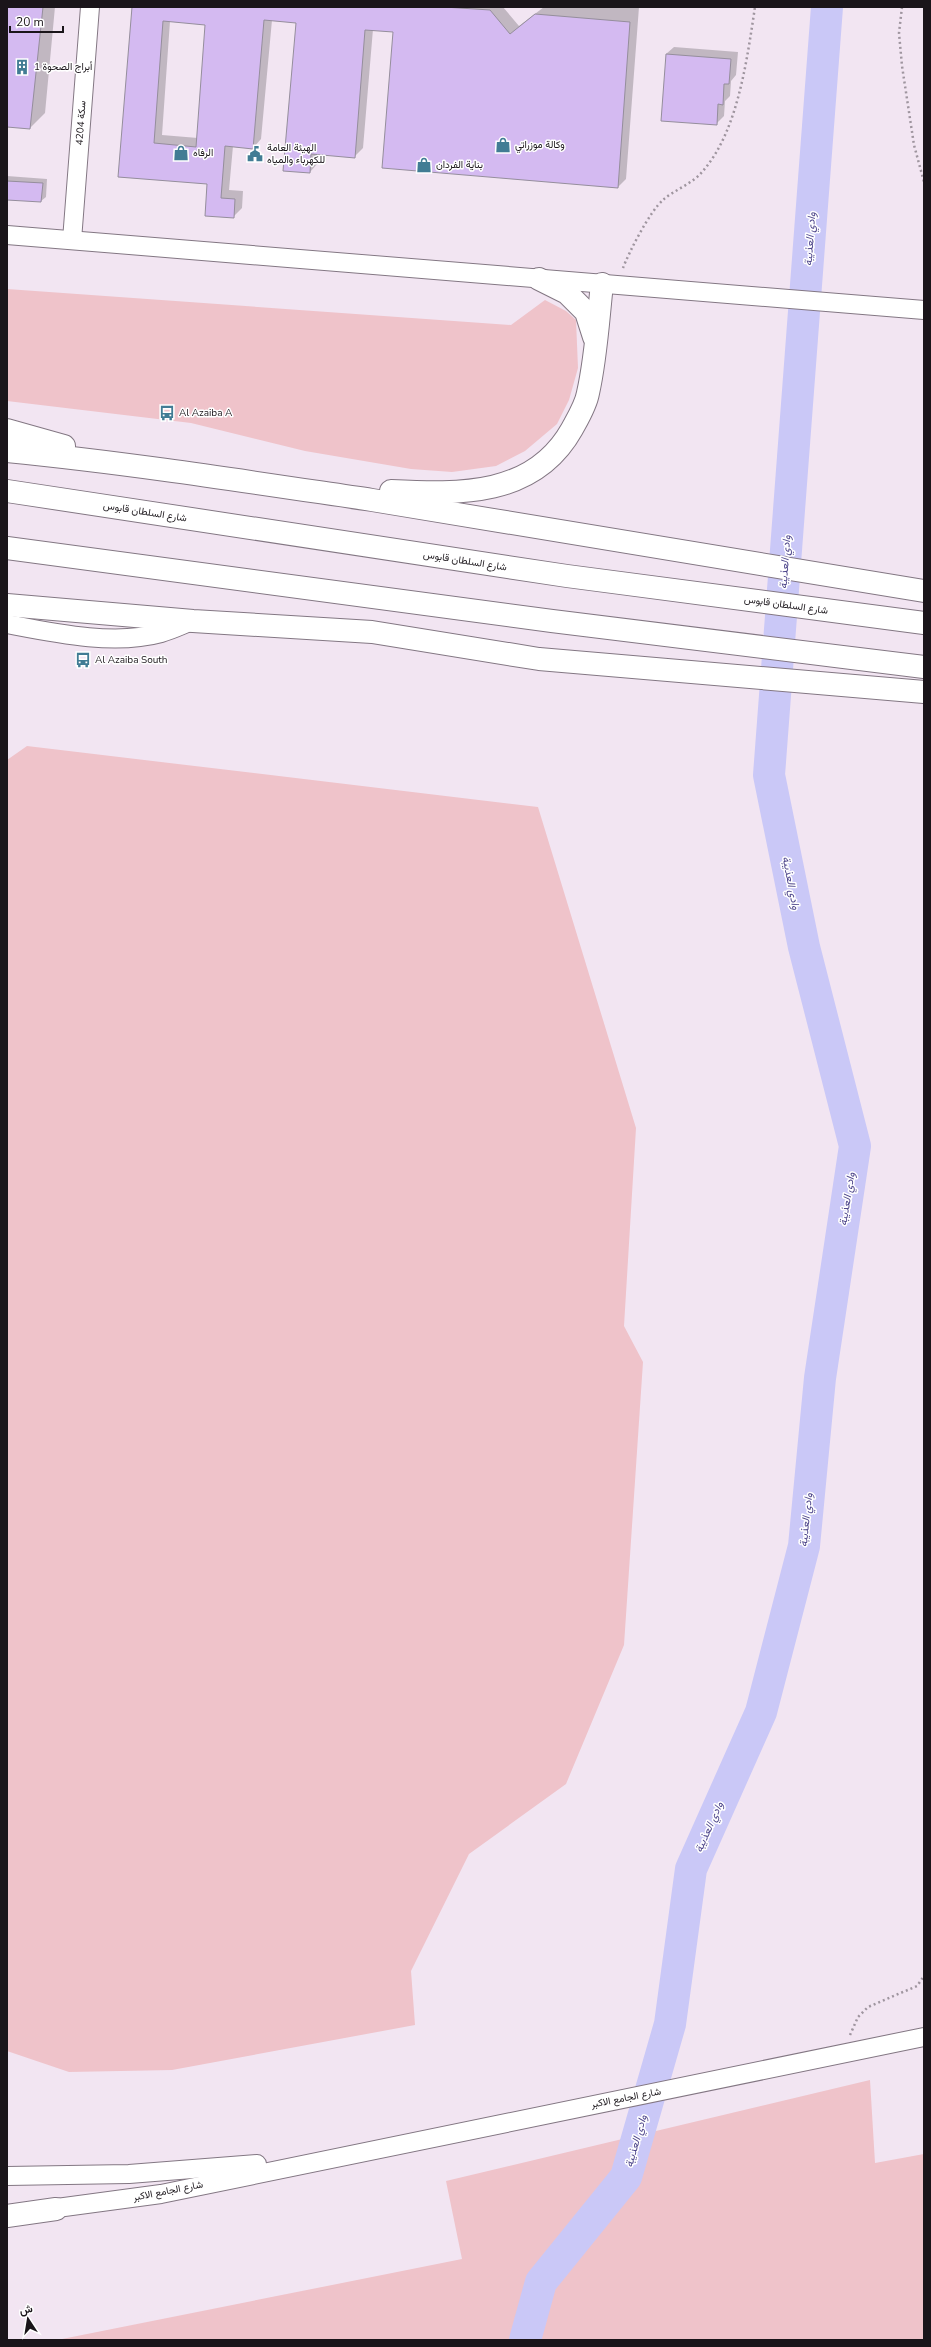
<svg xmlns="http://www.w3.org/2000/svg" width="931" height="2347" viewBox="0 0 931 2347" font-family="'Nunito Sans',Vazirmatn,sans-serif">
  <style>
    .green { fill: #efc3ca }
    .shadow { fill: #0003; fill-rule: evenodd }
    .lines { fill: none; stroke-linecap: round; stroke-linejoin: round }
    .river { stroke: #cac8f7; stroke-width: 32 }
    .building { fill: #d4baf1; stroke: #958e9c; fill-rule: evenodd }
    .minor-casing { stroke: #837783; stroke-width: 20 }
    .major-casing { stroke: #837783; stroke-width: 24 }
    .highway-casing { stroke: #837783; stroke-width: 24 }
    .path { stroke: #9f959f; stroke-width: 2.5; stroke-dasharray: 2 3; stroke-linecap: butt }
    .minor { stroke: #fff; stroke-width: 18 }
    .major { stroke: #fff; stroke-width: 22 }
    .highway { stroke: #fff; stroke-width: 22 }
    .labels { text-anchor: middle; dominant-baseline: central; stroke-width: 3; stroke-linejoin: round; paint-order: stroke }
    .poi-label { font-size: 10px; fill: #1a151a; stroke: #fff; text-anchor: start }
    .street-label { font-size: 10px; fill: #1a151a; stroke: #fff }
    .water-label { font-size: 11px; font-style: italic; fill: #4e468b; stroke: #fff }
  </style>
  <rect width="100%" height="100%" fill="#f2e5f2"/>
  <!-- green -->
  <g class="green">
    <path d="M7 289 511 325 545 300 566 311 576 320 578 368 569 400 557 424 525 451 496 466 452 472 411 469 305 451 191 423 7 401Z"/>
    <path d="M27 746 538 807 636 1128 624 1326 643 1362 624 1645 566 1784 469 1854 411 1971 415 2025 172 2070 69 2072 7 2051V760Z"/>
    <path d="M870 2080 875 2163 924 2154V2340H57L462 2259 446 2181Z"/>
  </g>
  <!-- shadow -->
  <g class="shadow">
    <path d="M7 7H55L45 113 30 128 7 126Z"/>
    <path d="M133 7H503L519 26 544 7H639L626 179 618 187 394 31 373 29 363 148 354 157 319 154 318 163 310 172 297 22 272 20 261 139 253 148 233 146 229 190 243 191 242 208 233 217 208 183 119 177ZM170 21 206 24 198 138 162 135Z"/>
    <path d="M674 47 738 52 736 75 731 81 730 96 725 101 724 116 716 124 666 54Z"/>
    <path d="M7 176 47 179 46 197 41 201 7 199Z"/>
  </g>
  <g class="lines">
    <!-- river -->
    <path class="river" d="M525 2340 541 2282 626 2177 670 2024 691 1869 761 1712 804 1546 820 1378 855 1146 804 947 769 775 827 7"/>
  </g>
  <!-- building -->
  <g class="building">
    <path d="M7 7H43L30 129 7 127Z"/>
    <path d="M132 7H444L490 10 510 34 535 14 630 22 618 188 382 168 393 32 365 30 355 158 311 154 310 173 283 171 296 23 264 20 253 149 225 146 221 198 235 199 234 218 205 216 207 184 118 177ZM163 21 205 25 196 147 154 143Z"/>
    <path d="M666 54 731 59 729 84H724L723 105 718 104 717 125 661 121Z"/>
    <path d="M7 181 43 183 41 202 7 200Z"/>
  </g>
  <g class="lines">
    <defs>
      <g id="minor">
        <path d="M7 235 924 310"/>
        <path d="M72 240 90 7"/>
        <path d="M7 624C54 633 114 646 161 633 172 630 182 625 192 621"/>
        <path d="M7 2176 129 2174 257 2164"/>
        <path d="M42 2210 161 2194 924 2037"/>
      </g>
      <path id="major" d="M7 2216 56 2209"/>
      <g id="highway">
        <path d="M539 279 567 293 586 312 594 337"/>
        <path d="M7 430 64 446"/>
        <path d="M7 451C129 463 250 482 372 500 556 529 740 559 924 591"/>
        <path d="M7 491 567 576 924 623"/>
        <path d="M391 491C460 494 534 497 572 429 578 418 586 405 588 393 596 358 598 320 602 284"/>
        <path d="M7 548 552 621 924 667"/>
        <path d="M7 605 193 621 372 632 539 659 924 692"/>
      </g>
    </defs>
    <!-- minor casing -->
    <use href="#minor" class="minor-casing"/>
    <!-- major casing -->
    <use href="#major" class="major-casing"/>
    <!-- highway casing -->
    <use href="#highway" class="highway-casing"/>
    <!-- path -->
    <g class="path">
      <path d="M902 7 899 33 902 66 914 145 924 182"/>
      <path d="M623 268C629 252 650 211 663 200 674 190 692 184 702 172 738 132 747 59 755 7"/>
      <path d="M850 2035 858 2017 868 2007 917 1986 924 1976"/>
    </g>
    <!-- minor -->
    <use href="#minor" class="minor"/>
    <!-- major -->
    <use href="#major" class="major"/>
    <!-- highway -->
    <use href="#highway" class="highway"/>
  </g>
  <!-- icons -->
  <defs>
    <symbol id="building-bare" viewBox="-9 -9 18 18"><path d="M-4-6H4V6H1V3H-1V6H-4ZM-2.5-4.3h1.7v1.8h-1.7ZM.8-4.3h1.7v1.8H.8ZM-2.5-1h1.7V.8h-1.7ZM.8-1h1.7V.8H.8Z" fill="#417c94" stroke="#fff" stroke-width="2.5" paint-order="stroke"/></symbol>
    <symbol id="shop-bare" viewBox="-9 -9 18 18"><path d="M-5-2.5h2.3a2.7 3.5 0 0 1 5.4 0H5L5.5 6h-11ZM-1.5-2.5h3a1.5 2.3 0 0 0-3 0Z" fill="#417c94" stroke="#fff" stroke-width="2.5" paint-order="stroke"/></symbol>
    <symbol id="civic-bare" viewBox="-9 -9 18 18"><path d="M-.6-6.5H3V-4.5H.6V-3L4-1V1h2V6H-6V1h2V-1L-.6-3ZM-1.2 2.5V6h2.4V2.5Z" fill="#417c94" stroke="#fff" stroke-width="2.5" paint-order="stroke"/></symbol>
    <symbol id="bus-bare" viewBox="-9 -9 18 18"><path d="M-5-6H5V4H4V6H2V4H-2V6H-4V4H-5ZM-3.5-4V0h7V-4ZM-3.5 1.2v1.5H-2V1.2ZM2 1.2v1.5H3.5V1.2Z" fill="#417c94" stroke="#fff" stroke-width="2.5" paint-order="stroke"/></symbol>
  </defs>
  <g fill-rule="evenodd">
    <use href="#building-bare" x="11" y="56" width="22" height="22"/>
    <use href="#shop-bare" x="492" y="134" width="22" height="22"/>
    <use href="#shop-bare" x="170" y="142" width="22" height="22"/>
    <use href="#civic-bare" x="244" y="143" width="22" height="22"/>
    <use href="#shop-bare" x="413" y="154" width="22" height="22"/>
    <use href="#bus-bare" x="156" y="402" width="22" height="22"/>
    <use href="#bus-bare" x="72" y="649" width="22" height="22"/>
  </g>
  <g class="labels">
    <!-- poi labels -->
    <g class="poi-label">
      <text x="34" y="67">أبراج الصحوة 1</text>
      <text x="515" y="145">وكالة موزراتي</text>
      <text x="267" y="148">الهيئة العامة<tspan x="267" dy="12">للكهرباء والمياه</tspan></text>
      <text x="193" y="153">الرفاه</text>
      <text x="436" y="165">بناية الفردان</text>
      <text x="179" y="413">Al Azaiba A</text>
      <text x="95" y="660">Al Azaiba South</text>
    </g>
    <!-- street labels -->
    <g class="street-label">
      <text transform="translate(81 123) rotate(-86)">سكة 4204</text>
      <text transform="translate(145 512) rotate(9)">شارع السلطان قابوس</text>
      <text transform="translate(465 561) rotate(9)">شارع السلطان قابوس</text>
      <text transform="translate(786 605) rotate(8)">شارع السلطان قابوس</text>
      <text transform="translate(626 2098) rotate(-11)">شارع الجامع الاكبر</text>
      <text transform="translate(168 2191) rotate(-11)">شارع الجامع الاكبر</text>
    </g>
    <!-- water labels -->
    <g class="water-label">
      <text transform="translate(810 239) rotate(-86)">وادي العذيبة</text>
      <text transform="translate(785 562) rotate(-86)">وادي العذيبة</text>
      <text transform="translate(791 883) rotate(79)">وادي العذيبة</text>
      <text transform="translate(847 1199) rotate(-81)">وادي العذيبة</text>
      <text transform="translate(806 1520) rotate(-84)">وادي العذيبة</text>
      <text transform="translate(709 1827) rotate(-66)">وادي العذيبة</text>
      <text transform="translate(636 2141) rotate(-74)">وادي العذيبة</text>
    </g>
  </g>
  <!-- border -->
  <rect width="931" height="2347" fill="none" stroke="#1a151a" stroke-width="16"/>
  <!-- north arrow -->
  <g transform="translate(28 2319) rotate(348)" stroke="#ffffff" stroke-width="3" paint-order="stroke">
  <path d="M0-3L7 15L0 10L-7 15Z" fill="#1a151a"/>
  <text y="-6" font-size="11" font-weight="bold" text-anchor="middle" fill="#1a151a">ش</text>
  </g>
  <!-- scale -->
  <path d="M10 26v6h53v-6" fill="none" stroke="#1a151a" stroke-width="2"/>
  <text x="16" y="26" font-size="12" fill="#1a151a" stroke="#ffffff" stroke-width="3" paint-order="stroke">20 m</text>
</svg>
